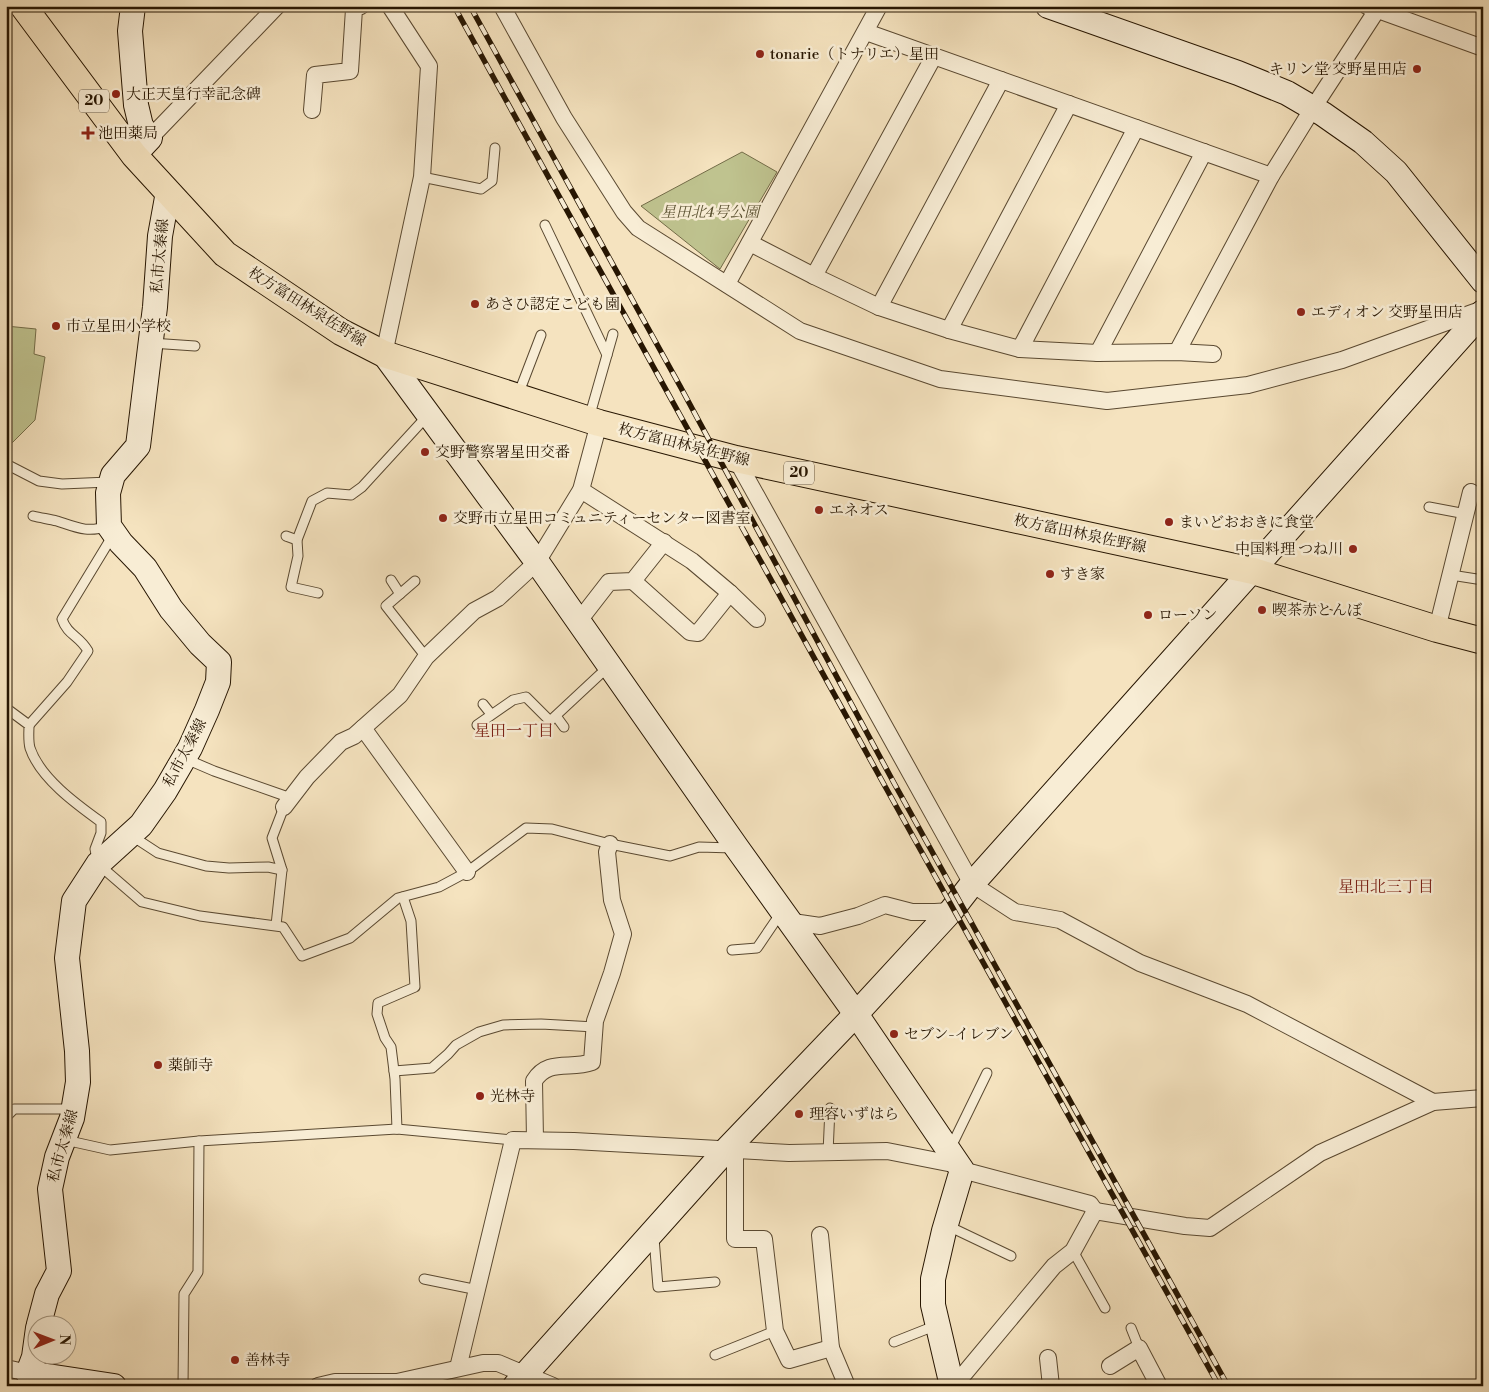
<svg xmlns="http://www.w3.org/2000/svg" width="1489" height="1392" viewBox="0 0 1489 1392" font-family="'Libre Bodoni','Noto Serif JP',serif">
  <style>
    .green { fill: #bfc38f; stroke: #736c48 }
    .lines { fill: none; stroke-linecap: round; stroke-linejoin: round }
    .lane-casing { stroke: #5a4931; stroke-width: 11 }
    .street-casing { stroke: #5a4931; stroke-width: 18 }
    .secondary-casing { stroke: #271602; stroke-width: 26 }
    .primary-casing { stroke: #271602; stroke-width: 28 }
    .lane { stroke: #f8edd5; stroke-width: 9 }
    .street { stroke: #f8edd5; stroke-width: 16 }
    .secondary { stroke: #f8edd5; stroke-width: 24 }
    .primary { stroke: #f5e3bf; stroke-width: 26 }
    .rail-casing { stroke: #271602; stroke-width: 5.5 }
    .rail { stroke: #f8edd5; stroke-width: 4; stroke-dasharray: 11; stroke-linecap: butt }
    .poi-dot { fill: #8f2418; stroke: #f8edd5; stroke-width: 2 }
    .labels { text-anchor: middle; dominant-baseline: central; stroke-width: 5; stroke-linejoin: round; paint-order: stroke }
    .shield { fill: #f8edd5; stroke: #665641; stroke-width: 1 }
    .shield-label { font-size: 14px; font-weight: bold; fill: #271602 }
    .poi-label { font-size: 15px; fill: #271602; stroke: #f8edd5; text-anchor: start }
    .park-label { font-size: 15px; font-style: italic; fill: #5c5333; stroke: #f8edd5 }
    .street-label { font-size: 15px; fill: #271602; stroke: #f8edd5 }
    .neighbourhood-label { font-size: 16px; fill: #7a1f14; stroke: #f8edd5 }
  </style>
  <rect width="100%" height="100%" fill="#f5e3bf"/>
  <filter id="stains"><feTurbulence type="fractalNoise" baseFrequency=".004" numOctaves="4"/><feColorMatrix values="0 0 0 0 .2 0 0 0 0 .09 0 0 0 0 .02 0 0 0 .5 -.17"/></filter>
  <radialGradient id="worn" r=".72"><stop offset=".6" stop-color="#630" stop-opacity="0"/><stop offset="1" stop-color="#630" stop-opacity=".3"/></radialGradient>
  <!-- green -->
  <g class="green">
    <path d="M742 152 777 172 720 269 641 206Z"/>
    <path d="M6 326 36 329 34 354 45 357 35 420 6 449Z"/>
  </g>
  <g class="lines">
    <defs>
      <g id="lane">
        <path d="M422 177 481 189 492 181 495 148"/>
        <path d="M545 225 607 355"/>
        <path d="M151 343 195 346"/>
        <path d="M518 395 541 335"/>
        <path d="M589 418 613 334"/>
        <path d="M6 464 39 481 62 484 109 482"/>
        <path d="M1429 507 1466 514"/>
        <path d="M33 516C41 518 49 519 57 521 78 528 87 533 109 526"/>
        <path d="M286 536 297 540"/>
        <path d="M1451 575 1483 580"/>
        <path d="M391 580 400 594"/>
        <path d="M415 581 386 606 426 657"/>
        <path d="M318 593 291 587 298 556 297 540 312 501 327 493 351 495 362 487 428 415"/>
        <path d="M483 704 491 714"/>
        <path d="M6 708 29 725C29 732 28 741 30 748 40 778 76 804 101 822V833L95 849 98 864 142 902 200 916 283 927 302 956 350 938 398 898 439 887 467 872 526 828 552 829 610 844 670 856 699 847 733 848"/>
        <path d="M556 716 564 727"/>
        <path d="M29 725 67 682 88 651C79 635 68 636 62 619L113 535"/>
        <path d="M477 725 513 700 526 697 550 721 609 666"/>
        <path d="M186 759 214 771 291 798"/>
        <path d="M132 836 158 853 206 866 229 868 268 867 282 870"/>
        <path d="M276 925 282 870 272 838 284 807"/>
        <path d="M732 950 757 948 776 920"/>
        <path d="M394 1071 432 1068 448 1054 456 1045 479 1032 503 1025 541 1024 595 1027"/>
        <path d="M6 1117 14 1109H73"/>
        <path d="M397 1129 395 1079 391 1047 385 1038 377 1014 378 1003 415 987 411 921 403 897"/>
        <path d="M65 1140 110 1150 199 1141 397 1129 513 1140"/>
        <path d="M950 1149 987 1073"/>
        <path d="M828 1153 830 1108"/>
        <path d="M946 1225 1011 1256"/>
        <path d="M654 1238 658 1287 715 1282"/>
        <path d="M1073 1251 1105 1308"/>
        <path d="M424 1279 478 1290"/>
        <path d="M1131 1328 1139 1348"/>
        <path d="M894 1342 937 1325"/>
        <path d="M715 1355 775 1331"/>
        <path d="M183 1386 184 1294 198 1272 199 1141"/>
      </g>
      <g id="street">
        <path d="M502 6 564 118 624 212 638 228 800 331 940 379 1107 401 1248 385 1342 360 1483 309"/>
        <path d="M1367 6 1483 48"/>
        <path d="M866 32 1271 176"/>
        <path d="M312 110 315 75 350 71 354 9 361 6"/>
        <path d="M150 138 277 6"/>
        <path d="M750 243 814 276 879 307 949 330 1020 349 1098 353 1177 352 1213 354"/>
        <path d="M814 276 934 56"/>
        <path d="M727 284 879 6"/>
        <path d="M879 307 1001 80"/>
        <path d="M949 330 1069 104"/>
        <path d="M1020 349 1136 128"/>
        <path d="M1177 352 1271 176 1313 108 1377 10 1376 6"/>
        <path d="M1098 353 1204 152"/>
        <path d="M384 354 422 177 429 66 390 6"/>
        <path d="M736 459 972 884 1015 912 1060 920 1140 963 1247 1004 1433 1102"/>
        <path d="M581 490 692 561 730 593 757 619"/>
        <path d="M633 581 690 632 698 633 730 593"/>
        <path d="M578 622 609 582 633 581 664 542"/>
        <path d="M1437 629 1471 492"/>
        <path d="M363 728 467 872"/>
        <path d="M284 807 307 777 341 742 354 736 400 695 426 657 474 611 498 598 537 562 581 490 599 423"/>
        <path d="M786 921 820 926 858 916 885 905 912 912H935L951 911"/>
        <path d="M535 1140 534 1081C548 1058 570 1070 592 1062L595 1021 612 973 623 934 612 900 607 852 610 844"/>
        <path d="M735 1151V1239H764L775 1331 789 1360 831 1348 847 1386"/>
        <path d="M1095 1211 1185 1226 1210 1228 1320 1153 1433 1102 1483 1098"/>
        <path d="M820 1235 831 1348"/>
        <path d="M1048 1358 1051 1386"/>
        <path d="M1110 1366 1139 1348 1159 1386"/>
        <path d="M6 1368 28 1373"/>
        <path d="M458 1368 513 1140 574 1141 789 1153 887 1151 958 1165"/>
        <path d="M318 1386 335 1382H397L483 1363H498L553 1386"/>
        <path d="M954 1386 1054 1266 1073 1251 1095 1211 1090 1204 962 1170"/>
      </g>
      <g id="secondary">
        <path d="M133 6 130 31 136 105 141 126 150 138 134 155"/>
        <path d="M1048 6 1238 73 1287 93 1323 114 1363 142 1396 172 1483 281"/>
        <path d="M384 354 537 562 737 848 856 1014 962 1170 944 1231 933 1279V1305L952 1386"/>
        <path d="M39 1324 47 1294 59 1271 50 1189 57 1157 72 1118 78 1082 77 1051 67 958 74 901 98 864 141 825 165 791 190 748 207 710 218 682 219 662 200 644 171 609 145 568 121 543 109 526 108 493 113 475 138 446 155 307 160 236 168 192"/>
        <path d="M38 1328 34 1357 28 1373 114 1386"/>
        <path d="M515 1386 726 1150 856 1014 951 911 972 884C1142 693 1314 503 1483 312"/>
      </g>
      <path id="primary" d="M23 6 134 155 225 254 341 332 384 354 599 423 736 459 1253 571 1437 629 1483 641"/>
    </defs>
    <!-- lane casing -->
    <use href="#lane" class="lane-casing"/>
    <!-- street casing -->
    <use href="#street" class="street-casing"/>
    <!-- secondary casing -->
    <use href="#secondary" class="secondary-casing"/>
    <!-- primary casing -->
    <use href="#primary" class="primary-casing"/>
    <!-- lane -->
    <use href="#lane" class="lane"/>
    <!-- street -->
    <use href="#street" class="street"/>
    <!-- secondary -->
    <use href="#secondary" class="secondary"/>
    <!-- primary -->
    <use href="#primary" class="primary"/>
    <defs>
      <g id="rail">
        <path d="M454 6 886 788 1219 1386"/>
        <path d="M470 6 680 386 894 783 1228 1386"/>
      </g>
    </defs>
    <!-- rail casing -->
    <use href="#rail" class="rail-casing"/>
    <!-- rail -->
    <use href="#rail" class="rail"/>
  </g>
  <!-- markers -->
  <g class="poi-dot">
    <circle cx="760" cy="54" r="5"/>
    <circle cx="1417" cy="69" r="5"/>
    <circle cx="116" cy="94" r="5"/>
    <path d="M85.5 125.5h5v5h5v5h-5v5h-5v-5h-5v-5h5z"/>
    <circle cx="475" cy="304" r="5"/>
    <circle cx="1301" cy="312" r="5"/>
    <circle cx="56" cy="326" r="5"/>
    <circle cx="425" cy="452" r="5"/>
    <circle cx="819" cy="510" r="5"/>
    <circle cx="443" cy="518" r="5"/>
    <circle cx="1169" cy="522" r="5"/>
    <circle cx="1353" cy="549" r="5"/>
    <circle cx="1050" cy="574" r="5"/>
    <circle cx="1262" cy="610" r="5"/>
    <circle cx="1148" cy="615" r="5"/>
    <circle cx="894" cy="1034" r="5"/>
    <circle cx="158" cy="1065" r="5"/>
    <circle cx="480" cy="1096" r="5"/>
    <circle cx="799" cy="1114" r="5"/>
    <circle cx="235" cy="1360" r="5"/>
  </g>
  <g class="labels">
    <!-- shield labels -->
    <g class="shield">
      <rect x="79" y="89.5" width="30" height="23" rx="4"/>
      <rect x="784" y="461.5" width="30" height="23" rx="4"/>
    </g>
    <g class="shield-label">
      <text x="94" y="101">20</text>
      <text x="799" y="473">20</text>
    </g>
    <!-- poi labels -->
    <g class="poi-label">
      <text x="770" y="54">tonarie（トナリエ）星田</text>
      <text x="1407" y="69" text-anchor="end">キリン堂 交野星田店</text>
      <text x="126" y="94">大正天皇行幸記念碑</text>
      <text x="98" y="133">池田薬局</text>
      <text x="485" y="304">あさひ認定こども園</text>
      <text x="1311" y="312">エディオン 交野星田店</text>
      <text x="66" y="326">市立星田小学校</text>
      <text x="435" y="452">交野警察署星田交番</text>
      <text x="829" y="510">エネオス</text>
      <text x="453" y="518">交野市立星田コミュニティーセンター図書室</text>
      <text x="1179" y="522">まいどおおきに食堂</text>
      <text x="1343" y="549" text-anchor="end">中国料理 つね川</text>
      <text x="1060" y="574">すき家</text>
      <text x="1272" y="610">喫茶赤とんぼ</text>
      <text x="1158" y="615">ローソン</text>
      <text x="904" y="1034">セブン-イレブン</text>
      <text x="168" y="1065">薬師寺</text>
      <text x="490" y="1096">光林寺</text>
      <text x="809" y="1114">理容いずはら</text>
      <text x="245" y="1360">善林寺</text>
    </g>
    <!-- park labels -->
    <g class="park-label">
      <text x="710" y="212">星田北4号公園</text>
    </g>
    <!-- street labels -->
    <g class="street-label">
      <text transform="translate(160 256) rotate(-85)">私市太秦線</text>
      <text transform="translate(307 307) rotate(32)">枚方富田林泉佐野線</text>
      <text transform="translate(684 445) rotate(14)">枚方富田林泉佐野線</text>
      <text transform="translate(1080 534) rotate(12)">枚方富田林泉佐野線</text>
      <text transform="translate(185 753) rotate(-62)">私市太秦線</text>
      <text transform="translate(63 1146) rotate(-74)">私市太秦線</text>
    </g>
    <!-- neighbourhood labels -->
    <g class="neighbourhood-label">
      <text x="514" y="731">星田一丁目</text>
      <text x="1386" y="887">星田北三丁目</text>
    </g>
  </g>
  <!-- margin -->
  <rect width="1489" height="1392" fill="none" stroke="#f5e3bf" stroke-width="25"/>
  <rect x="8" y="8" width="1474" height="1377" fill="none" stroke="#271602" stroke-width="2.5"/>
  <rect x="12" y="12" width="1464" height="1367" fill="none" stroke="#271602"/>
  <!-- north arrow -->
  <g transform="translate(52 1340) rotate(89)"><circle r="24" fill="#f8edd5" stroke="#a49781"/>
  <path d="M0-4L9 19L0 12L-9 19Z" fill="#8f2418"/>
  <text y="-8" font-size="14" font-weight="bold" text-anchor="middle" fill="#271602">N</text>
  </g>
  <rect width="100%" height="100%" filter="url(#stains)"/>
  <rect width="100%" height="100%" fill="url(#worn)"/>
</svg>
